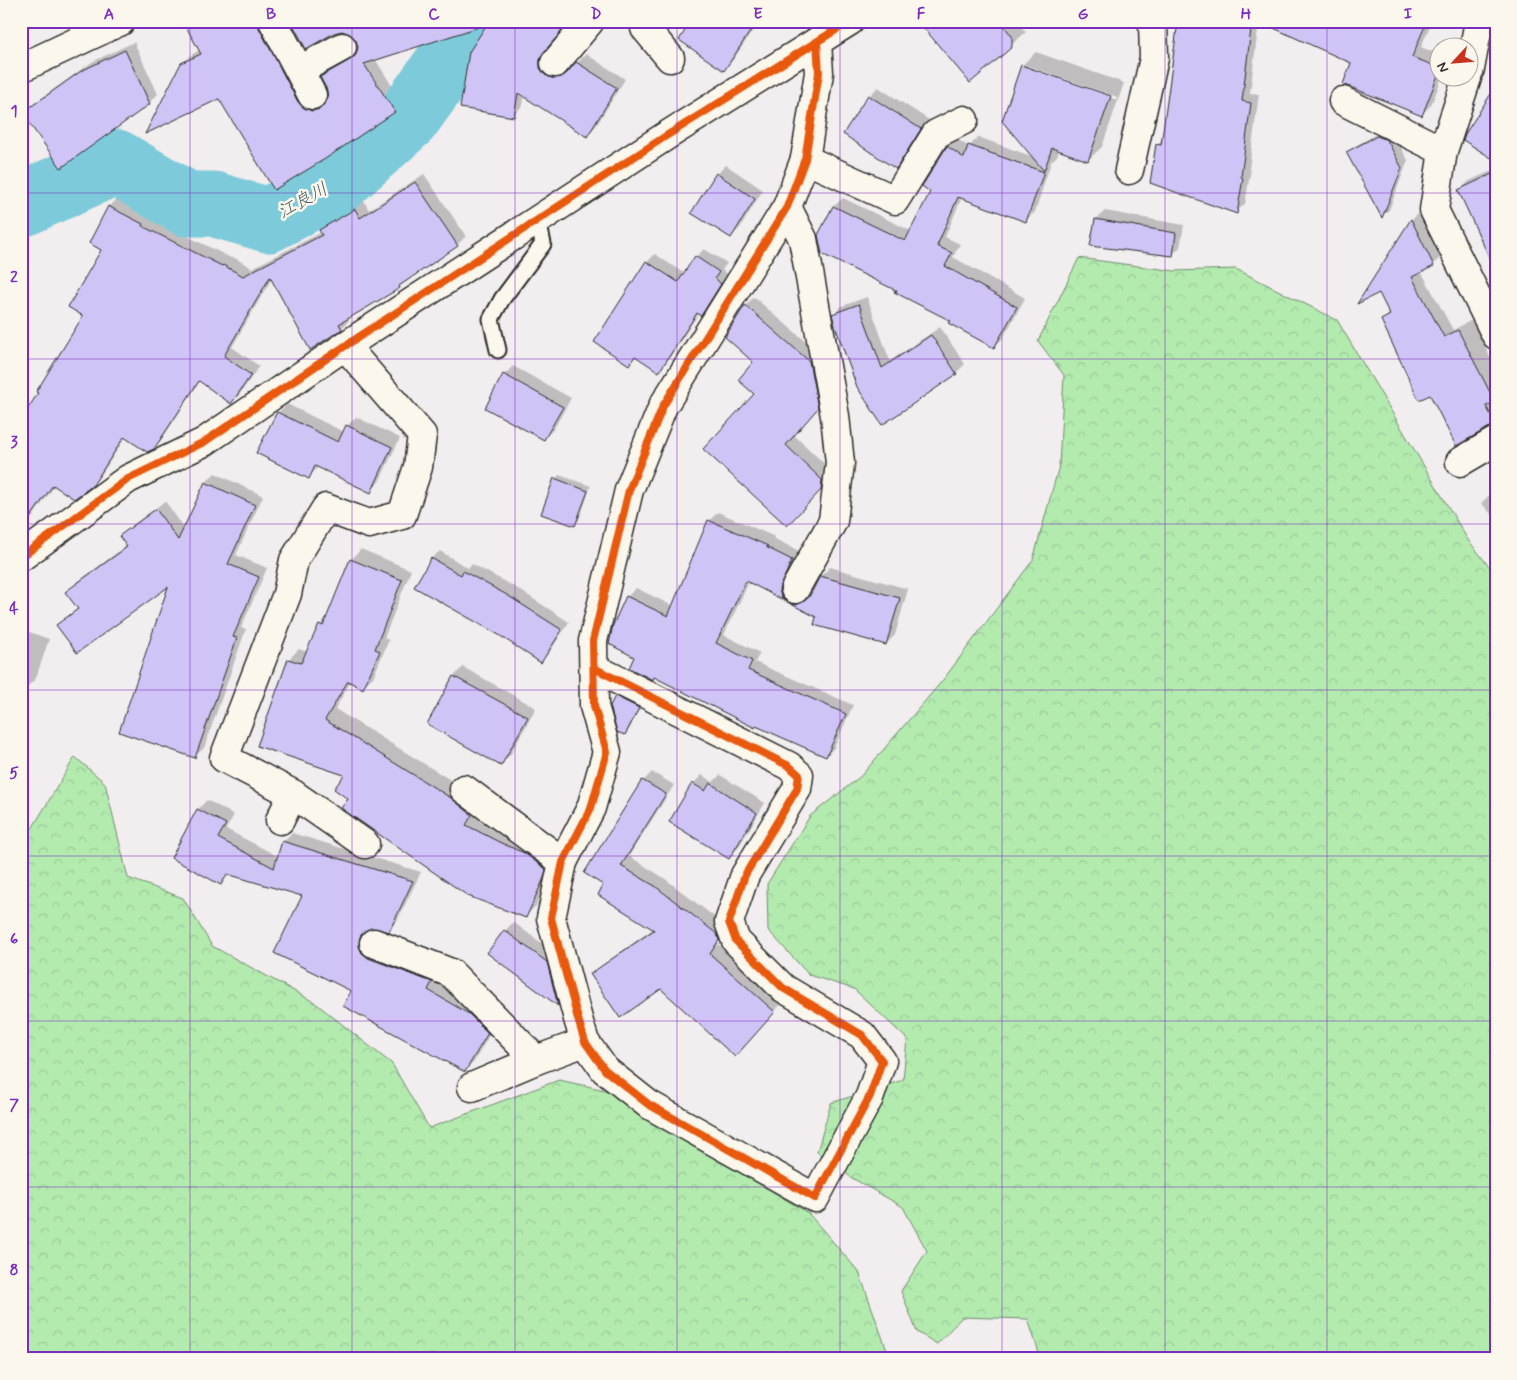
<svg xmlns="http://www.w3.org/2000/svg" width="1517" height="1380" viewBox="0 0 1517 1380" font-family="Mynerve,'Klee One',sans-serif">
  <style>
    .forest { fill: url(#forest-crowns); stroke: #6f8b6d }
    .shadow { fill: #0003; fill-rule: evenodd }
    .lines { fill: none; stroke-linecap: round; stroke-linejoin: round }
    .river { stroke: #7dcbda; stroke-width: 65 }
    .building { fill: #d0c4f6; stroke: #2b2b2b }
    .lane-casing { stroke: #2b2b2b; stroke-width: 19 }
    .street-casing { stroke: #2b2b2b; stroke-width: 31 }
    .lane { stroke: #fbf7ec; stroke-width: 15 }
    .street { stroke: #fbf7ec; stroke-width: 28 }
    .cycleway-casing { stroke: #fbf7ec; stroke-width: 11 }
    .cycleway { stroke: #e8590c; stroke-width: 8 }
    .grid { fill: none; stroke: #7b2cbf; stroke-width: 1; stroke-opacity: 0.55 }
    .labels { text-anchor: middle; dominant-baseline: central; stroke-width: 5; stroke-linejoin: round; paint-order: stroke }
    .water-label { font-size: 18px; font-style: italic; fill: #445b60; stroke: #fbf7ec }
    .neatline { fill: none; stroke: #7b2cbf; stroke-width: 2 }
    .grid-label { font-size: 16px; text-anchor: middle; font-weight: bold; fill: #7b2cbf }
  </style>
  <defs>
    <pattern id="forest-crowns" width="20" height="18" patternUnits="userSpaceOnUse" patternTransform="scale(1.25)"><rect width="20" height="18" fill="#b3ebaf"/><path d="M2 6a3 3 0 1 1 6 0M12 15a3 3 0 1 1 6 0" fill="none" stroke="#9aca97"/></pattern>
  </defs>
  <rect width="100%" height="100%" fill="#f2edee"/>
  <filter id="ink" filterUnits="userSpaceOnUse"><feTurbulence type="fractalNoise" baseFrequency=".02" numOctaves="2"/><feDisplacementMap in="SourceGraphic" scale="10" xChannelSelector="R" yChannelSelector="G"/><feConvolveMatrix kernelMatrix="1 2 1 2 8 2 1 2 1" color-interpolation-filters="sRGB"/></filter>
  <g filter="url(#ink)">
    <!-- forest -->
    <g class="forest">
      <path d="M1079 258 1175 271 1236 269 1337 320 1468 540 1496 575V1359H1041L1028 1319 962 1317 937 1344 917 1332 901 1291 927 1251 903 1207 852 1178 817 1152 831 1103 903 1080 907 1039 854 989 809 975 768 930 767 884 810 816 861 776 943 680 1033 560 1059 466 1064 375 1038 341Z"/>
      <path d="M75 757 105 783 128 878 183 898 212 946 314 1002 392 1064 429 1128 559 1080 605 1090 808 1213 859 1272 890 1359H21V847Z"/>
    </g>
    <!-- shadow -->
    <g class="shadow">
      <path d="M184 21H269L322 102 327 101 329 95 322 77 331 68 357 54 359 48 357 39 350 32 292 21H444L375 59 403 103 394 111 324 158 220 97 182 64 191 55 200 50Z"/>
      <path d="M490 21H569L552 43 548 50 561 70 571 69 586 54 625 79 596 126 587 135 524 95 522 106 514 115Z"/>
      <path d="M692 21H759L733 60 724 69Z"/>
      <path d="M941 21H1016L1026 32 970 81Z"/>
      <path d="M1180 21H1259L1250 93 1259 94 1249 169H1251L1245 204 1236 212 1157 145 1163 138Z"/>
      <path d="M1271 21H1432L1421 47 1440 55V78H1442L1431 105 1422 114 1353 63Z"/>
      <path d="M134 42 158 94 149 103 24 113 32 105 92 62Z"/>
      <path d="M1036 52 1124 83 1102 147 1088 160 1059 150 1057 156 1051 162 1035 212 1026 220 962 197 945 237 960 244 953 257 1025 298 1003 338 994 347 952 320 896 292 898 290 819 236 834 206 843 198 911 231 931 191 948 147 956 138 969 147 978 137 1034 157 1003 120 1022 65ZM1028 66 1117 97V100L1028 69Z"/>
      <path d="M878 87 929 120 905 159 896 167 845 134 869 96Z"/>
      <path d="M1385 129 1393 134 1408 160 1389 210 1382 216 1348 153 1355 146Z"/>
      <path d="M726 165 763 190 740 228 731 237 717 174Z"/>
      <path d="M1496 169V225L1460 190 1469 181Z"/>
      <path d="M424 174 466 236 457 245 408 279 399 287 349 317 350 319 342 328 311 349 272 278 232 347 259 366 240 394 231 403 200 381 162 439 153 448 126 436 101 475 92 484 55 485 21 533V421L85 315 103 249 109 207 118 198 150 215 149 217 231 258 233 257 252 268 322 232 321 230 330 222 364 201 369 210Z"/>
      <path d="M1105 211 1184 225 1180 247 1172 255 1096 219Z"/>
      <path d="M1419 212 1441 257 1433 265 1421 271 1453 330 1472 320 1496 369V422L1494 423 1431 394 1383 320 1390 313 1379 291 1360 301 1412 220Z"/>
      <path d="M704 249 727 263 722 270 728 275 709 306 701 314 699 313 667 362 659 370 636 356 629 363 647 262 655 254 685 274 696 257Z"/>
      <path d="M754 297 818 352 826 398 794 435 831 470 830 480 786 524 755 394V362L726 336 746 305Z"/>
      <path d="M867 297 890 361 940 327 965 364 956 373 883 423 834 314 842 306Z"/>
      <path d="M513 366 571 398 553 430 544 438 504 375Z"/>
      <path d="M287 404 344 432 347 426 356 417 400 438 379 482 370 491 319 466 309 477 278 413Z"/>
      <path d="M215 473 263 496 236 555 267 568 241 628 246 629 204 748 195 756 170 584 58 625 78 608 67 592 76 583 127 545 121 536 130 527 165 501 185 529 206 482Z"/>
      <path d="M559 475 591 486 579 520 575 524 555 479Z"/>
      <path d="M1496 489V519L1481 503Z"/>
      <path d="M718 512 775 537 773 538 799 551 787 580 794 593 786 600 749 582 724 635 760 653 755 662 853 705 834 748 826 756 636 656 627 597 636 588 673 606 710 520Z"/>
      <path d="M361 549 411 570 384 638 389 640 373 677 362 687 351 681 335 709 462 787 554 866 536 906 525 916 350 799 346 775 289 659 299 649 307 652 320 625 328 616 351 560Z"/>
      <path d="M440 551 468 568 472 564 515 587 569 622 549 653 541 661 500 634 415 586 432 558Z"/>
      <path d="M830 567 908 589 895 635 886 644 818 616 791 603 799 595 805 596 811 594 821 576Z"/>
      <path d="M21 629 49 639 36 678 27 687 21 685Z"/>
      <path d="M463 667 536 708 510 755 501 764 428 724 454 676Z"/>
      <path d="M620 693 642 704 629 730 625 734 616 697Z"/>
      <path d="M652 772 674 785 629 856 664 878 725 925 727 930 718 944 783 1002 744 1046 661 987 592 974 601 966 654 928 600 894 643 781Z"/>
      <path d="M702 775 713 782 720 775 765 803 738 848 729 857 693 784Z"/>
      <path d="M207 800 234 815 226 829 279 857 283 842 292 833 421 872 397 921 388 930 380 927 368 928 367 935 436 981 478 1005 496 1023 474 1062 465 1071 353 990 304 896 230 874 221 884 173 858 198 809Z"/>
      <path d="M513 922 555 953 567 996 558 1004 489 953 505 931Z"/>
    </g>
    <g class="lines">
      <!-- river -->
      <path class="river" d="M21 205 116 162 187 204H213L268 220 332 186 408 118 456 51 471 21"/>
    </g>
    <!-- building -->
    <g class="building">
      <path d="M183 21H258L259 28 298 102 304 108 312 111 320 109 325 103 328 96 326 88 320 77 350 60 356 55 358 47 356 40 350 34 342 31 334 33 306 49 291 21H478L479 27 364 64 395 112 325 159 274 190 219 99 145 134 181 63 201 54Z"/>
      <path d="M489 21H547L562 31 543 53 540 60V68L545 75 552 78 561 77 567 73 576 62 617 88 587 137 518 93 514 117 460 108 469 52Z"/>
      <path d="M691 21H757L724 71 679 40Z"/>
      <path d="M918 21H1000L1012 36V47L970 83Z"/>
      <path d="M1178 21H1252L1242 101 1251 103 1241 177 1243 178 1237 214 1150 183 1156 144 1161 145Z"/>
      <path d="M1258 21H1427L1412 57 1440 68V70L1422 116 1343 84 1351 63Z"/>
      <path d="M125 50 150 104 61 168 22 113 81 71Z"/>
      <path d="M1021 65 1111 96 1088 161 1052 148 1044 171 1002 121Z"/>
      <path d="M1496 86V161L1463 140 1465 134Z"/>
      <path d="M868 95 921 129 896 169 843 134Z"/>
      <path d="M1377 136 1387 140 1402 168 1382 218 1346 152Z"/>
      <path d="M968 145 1044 172 1026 222 958 197 937 246 952 253 945 266 1017 307 994 348 948 323 951 321 894 292 897 291 822 254 818 235 833 206 905 241 930 192 922 186 947 146 964 158Z"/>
      <path d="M1496 172V272L1458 190Z"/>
      <path d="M716 173 755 199 731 238 691 213Z"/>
      <path d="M415 182 458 246 399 286 400 288 339 324 342 329 310 350 270 277 224 356 251 375 231 404 199 381 154 449 147 452 124 437 93 485 74 499 53 485 21 531V419L38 393 36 392 83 316 68 307 101 250 89 243 108 206 143 224 142 226 222 266 223 265 243 276 322 235 319 230 355 209 360 218Z"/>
      <path d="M1095 219 1176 233 1173 256 1090 246Z"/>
      <path d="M1411 219 1434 266 1412 277 1444 337 1458 330 1495 402 1486 406 1496 425 1488 428 1456 446 1430 395 1419 400 1381 320 1390 315 1379 293 1357 304Z"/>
      <path d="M695 256 719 272 715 278 721 284 701 316 697 313 659 372 635 356 629 365 594 342 646 261 678 282Z"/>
      <path d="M859 304 882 368 931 335 957 374 882 425 857 387 835 326 832 314Z"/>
      <path d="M745 305 809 361 818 408 786 445 822 480 821 490 787 526 703 449 754 394 738 380 753 362 725 337Z"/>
      <path d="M503 374 563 407 544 440 485 408Z"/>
      <path d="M277 412 338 442 346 425 392 447 371 493 315 466 309 479 256 453Z"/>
      <path d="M554 478 588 491 575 526 541 514Z"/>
      <path d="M205 482 255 505 228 564 259 577 233 637 237 638 195 758 119 732 168 587 77 653 56 625 78 609 65 592 127 547 119 536 156 509 178 540Z"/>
      <path d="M708 520 768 546 766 547 792 560 779 589 781 597 787 602 746 581 716 643 752 661 748 670 846 714 826 757 756 726 755 728 654 677 653 680 629 668 634 657 609 644 613 625 626 596 668 616Z"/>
      <path d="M431 558 461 575 463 571 507 595 562 630 541 663 499 635 414 587Z"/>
      <path d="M350 559 402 580 375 649 380 651 363 689 348 681 325 720 451 798 472 815 466 825 499 842 524 853 546 869 544 878 526 918 468 896 341 808 348 799 334 789 344 775 257 746 288 659 301 663 319 624 323 626Z"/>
      <path d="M820 576 900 598 886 645 814 625 816 617 789 603 796 605 803 602 809 597Z"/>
      <path d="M453 676 528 717 501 766 427 724Z"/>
      <path d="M615 696 639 708 625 735 617 732 610 706Z"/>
      <path d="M642 780 666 794 621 866 655 886 717 934 719 940 710 954 775 1012 735 1057 661 989 620 1018 590 974 654 930 598 895 603 885 584 873Z"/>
      <path d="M692 783 705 791 710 783 757 813 729 859 669 822Z"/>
      <path d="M197 809 226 824 218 838 274 868 282 841 413 881 389 932 372 928 365 931 360 937 359 946 362 953 368 958 432 982 428 990 469 1014 488 1033 465 1072 343 1006 351 991 274 953 302 896 227 874 221 885 171 858Z"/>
      <path d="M504 930 547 962 558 1006 487 953Z"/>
    </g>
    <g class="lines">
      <defs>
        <path id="lane" d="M498 350 491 319 502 299 543 244 538 220"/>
        <g id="street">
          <path d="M273 21 312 95"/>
          <path d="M645 28 670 58"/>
          <path d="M555 63 590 21"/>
          <path d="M21 68 121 21"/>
          <path d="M1470 69 1479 21"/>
          <path d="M300 70 342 47"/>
          <path d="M1343 101 1443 151 1467 78"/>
          <path d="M1443 151 1434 210 1496 335"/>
          <path d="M805 159 895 200 936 134 964 120"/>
          <path d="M1129 170 1154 58 1153 21"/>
          <path d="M787 207 803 239 835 416 840 463 833 521 795 589"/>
          <path d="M345 346 422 435 418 467 402 515 369 524 326 508 294 560 287 594 224 758 293 794 365 844"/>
          <path d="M1460 462 1496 441"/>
          <path d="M21 557 128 479 204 442 345 346 666 136 850 21"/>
          <path d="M594 668 789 766 799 775 797 789 745 875 729 922 736 941 783 988 862 1035 882 1061 870 1096 815 1198 648 1104 605 1070 585 1042 578 1019 551 918 563 862 591 808 607 752 594 706 593 641 629 490 663 406 787 207 805 159 819 73 817 42"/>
          <path d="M464 789 563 862"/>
          <path d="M280 820 293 794"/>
          <path d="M374 943 451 973 536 1060 585 1042"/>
          <path d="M472 1087 536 1060"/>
        </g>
      </defs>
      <!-- lane casing -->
      <use href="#lane" class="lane-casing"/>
      <!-- street casing -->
      <use href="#street" class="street-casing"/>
      <!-- lane -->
      <use href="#lane" class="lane"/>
      <!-- street -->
      <use href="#street" class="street"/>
      <defs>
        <g id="cycleway">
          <path d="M21 557 128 479 204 442 345 346 666 136 850 21"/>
          <path d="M594 668 789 766 799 775 797 789 745 875 729 922 736 941 783 988 862 1035 882 1061 870 1096 815 1198 648 1104 605 1070 585 1042 578 1019 551 918 563 862 591 808 607 752 594 706 593 641 629 490 663 406 787 207 805 159 819 73 817 42"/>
        </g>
      </defs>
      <!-- cycleway casing -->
      <use href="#cycleway" class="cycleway-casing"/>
      <!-- cycleway -->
      <use href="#cycleway" class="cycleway"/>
    </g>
  </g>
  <!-- grid -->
  <path class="grid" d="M190 21V1359M352 21V1359M515 21V1359M677 21V1359M840 21V1359M1002 21V1359M1165 21V1359M1327 21V1359M21 193H1496M21 359H1496M21 524H1496M21 690H1496M21 856H1496M21 1021H1496M21 1187H1496"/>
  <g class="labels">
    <!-- water labels -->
    <g class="water-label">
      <text transform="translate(303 201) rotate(-29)">江良川</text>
    </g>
  </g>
  <!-- margin -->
  <rect width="1517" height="1380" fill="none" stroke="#fbf7ec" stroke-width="55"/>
  <!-- north arrow -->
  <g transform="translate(1454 62) rotate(244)"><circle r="24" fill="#fbf7ec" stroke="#a8a59f"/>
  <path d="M0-4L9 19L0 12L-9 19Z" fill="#c8321e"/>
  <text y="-8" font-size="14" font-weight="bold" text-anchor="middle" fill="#2b2b2b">N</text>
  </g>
  <rect x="28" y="28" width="1462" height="1324" class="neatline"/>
  <g class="grid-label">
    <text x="109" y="19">A</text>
    <text x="271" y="19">B</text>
    <text x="434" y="19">C</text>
    <text x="596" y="19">D</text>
    <text x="758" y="19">E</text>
    <text x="921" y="19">F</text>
    <text x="1083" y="19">G</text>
    <text x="1246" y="19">H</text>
    <text x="1408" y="19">I</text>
    <text x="14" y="116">1</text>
    <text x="14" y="282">2</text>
    <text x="14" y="447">3</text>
    <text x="14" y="613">4</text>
    <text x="14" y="778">5</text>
    <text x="14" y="944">6</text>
    <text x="14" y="1110">7</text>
    <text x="14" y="1275">8</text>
  </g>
</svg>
